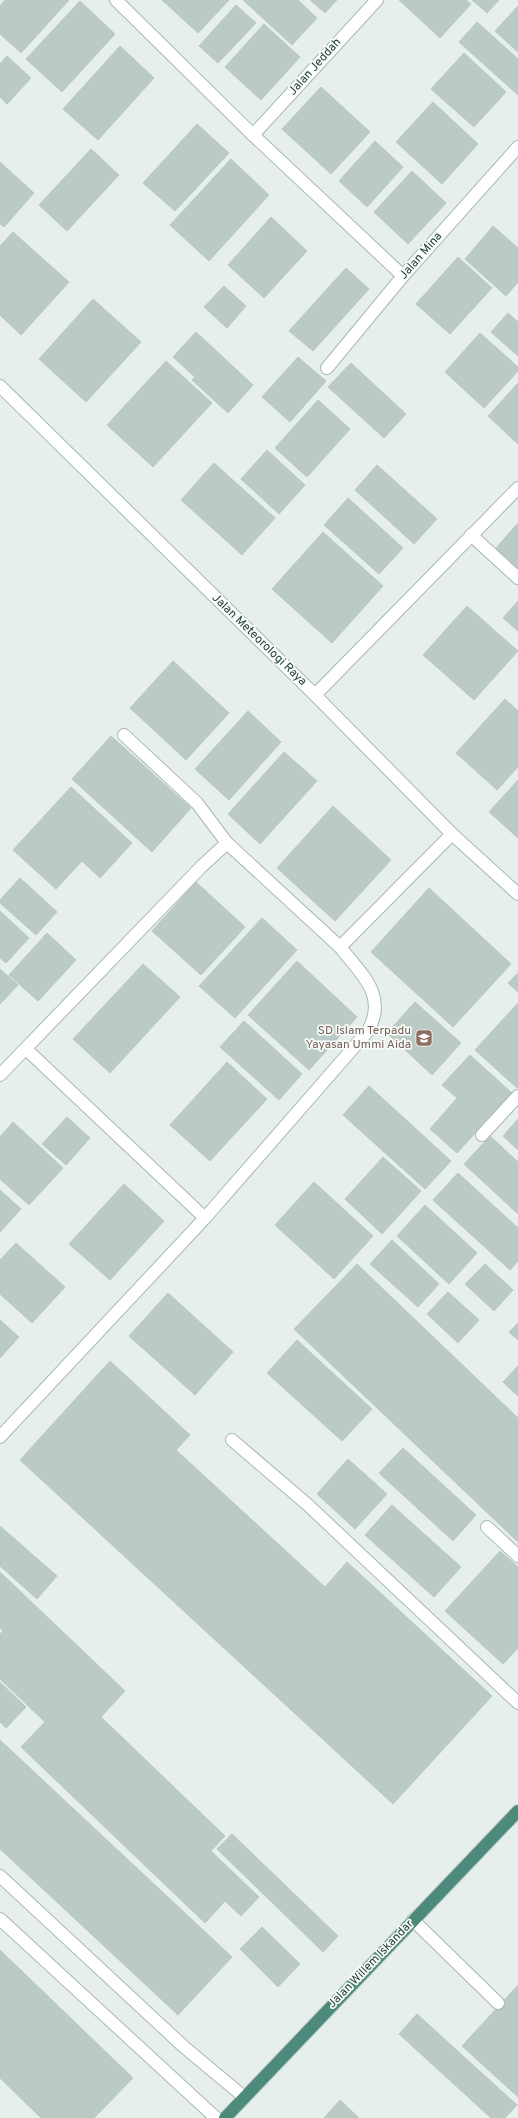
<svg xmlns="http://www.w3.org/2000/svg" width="518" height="2118" viewBox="0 0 518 2118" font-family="Overpass,sans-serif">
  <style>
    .building { fill: #bbcac4; stroke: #b8c9c2 }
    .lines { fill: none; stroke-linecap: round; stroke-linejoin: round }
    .service-casing { stroke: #a8b8b2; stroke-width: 14 }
    .minor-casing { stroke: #a8b8b2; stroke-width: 14 }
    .secondary-casing { stroke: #a4bbb3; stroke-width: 14 }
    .trunk-casing { stroke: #c2cac8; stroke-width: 14 }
    .service { stroke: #fff; stroke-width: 12 }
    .minor { stroke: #fff; stroke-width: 12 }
    .secondary { stroke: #fff; stroke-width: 12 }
    .trunk { stroke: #4c8a7c; stroke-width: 12 }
    .labels { text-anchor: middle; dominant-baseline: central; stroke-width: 3.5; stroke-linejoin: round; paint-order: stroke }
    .street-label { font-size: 12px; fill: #24423a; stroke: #f7fbf9 }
    .education-label { font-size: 12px; fill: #785e54; stroke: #f7fbf9; text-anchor: end }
  </style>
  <rect width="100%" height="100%" fill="#e6efeb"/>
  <!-- building -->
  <g class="building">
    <path d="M5 0H69L21 53 0 34V6Z"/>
    <path d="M162 0H229L198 33Z"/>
    <path d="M243 0H298L317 18 292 45Z"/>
    <path d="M310 0H337L325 13Z"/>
    <path d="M399 0H466L471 4 440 38Z"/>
    <path d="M472 0H499L487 13Z"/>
    <path d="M80 1 115 34 62 92 26 59Z"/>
    <path d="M236 5 256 23 218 63 199 46Z"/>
    <path d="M518 6V52L495 31Z"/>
    <path d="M477 22 518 59V95L459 42Z"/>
    <path d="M264 24 300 57 261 100 225 67Z"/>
    <path d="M120 46 154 78 98 140 63 109Z"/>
    <path d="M464 53 506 92 474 127 431 89Z"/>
    <path d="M7 56 31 78 7 104 0 97V64Z"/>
    <path d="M321 87 370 132 331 174 282 129Z"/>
    <path d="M433 102 478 144 442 184 396 142Z"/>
    <path d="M197 124 229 153 175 211 143 183Z"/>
    <path d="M375 141 403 167 367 207 339 181Z"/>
    <path d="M91 149 119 175 67 231 39 205Z"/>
    <path d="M231 159 269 195 209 261 170 225Z"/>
    <path d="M0 162 34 193 4 227 0 224Z"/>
    <path d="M412 171 446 203 408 244 374 212Z"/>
    <path d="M271 217 307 251 264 298 228 265Z"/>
    <path d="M493 226 518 248V282L506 296 465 259Z"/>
    <path d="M13 232 69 282 21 335 0 315V246Z"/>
    <path d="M458 257 492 288 450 334 416 304Z"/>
    <path d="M346 268 369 289 313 351 289 331Z"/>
    <path d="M224 286 246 306 227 328 204 307Z"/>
    <path d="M93 299 141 342 86 402 39 359Z"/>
    <path d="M508 313 518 322V356L491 332Z"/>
    <path d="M196 332 253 385 228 413 192 380 195 377 173 357Z"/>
    <path d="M480 333 518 367V371L484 408 445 372Z"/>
    <path d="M298 357 326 381 290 422 262 397Z"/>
    <path d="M166 361 212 403 153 467 107 425Z"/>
    <path d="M351 363 406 414 384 438 328 387Z"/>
    <path d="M518 383V444L488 416Z"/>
    <path d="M318 400 350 429 307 477 275 448Z"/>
    <path d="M267 450 305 485 279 514 241 479Z"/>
    <path d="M214 463 275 518 242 555 181 500Z"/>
    <path d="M377 465 437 519 414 544 355 490Z"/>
    <path d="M348 498 403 548 379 574 324 525Z"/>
    <path d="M518 523V569L496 548Z"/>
    <path d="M323 532 383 586 332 643 272 589Z"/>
    <path d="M518 601V631L503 618Z"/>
    <path d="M467 606 518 651 474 700 423 655Z"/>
    <path d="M173 661 229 713 186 760 130 708Z"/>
    <path d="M505 699 518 711V767L497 790 456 753Z"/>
    <path d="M248 711 281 742 229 800 195 769Z"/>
    <path d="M111 736 191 808 152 852 72 779Z"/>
    <path d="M284 752 317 781 260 844 228 814Z"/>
    <path d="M518 780V838L489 812Z"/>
    <path d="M71 787 132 843 100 878 82 861 56 889 13 850Z"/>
    <path d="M333 806 391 860 335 921 277 868Z"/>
    <path d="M20 878 57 912 36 935 0 903V900Z"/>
    <path d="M196 882 245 927 201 975 152 931Z"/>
    <path d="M429 888 511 964 453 1027 371 952Z"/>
    <path d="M0 911 29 938 6 963 0 958Z"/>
    <path d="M262 918 297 950 235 1018 199 986Z"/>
    <path d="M47 933 76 960 38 1001 9 975Z"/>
    <path d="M297 961 357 1017 309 1070 248 1015Z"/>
    <path d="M143 964 180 997 110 1073 73 1039Z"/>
    <path d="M0 969 18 985 0 1004Z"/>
    <path d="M518 973V992L508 983Z"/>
    <path d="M415 1002 461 1043 432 1075 387 1033Z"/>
    <path d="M518 1003V1087L517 1088 475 1050Z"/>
    <path d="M244 1021 302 1074 279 1100 220 1047Z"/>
    <path d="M470 1055 512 1093 457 1153 430 1129 457 1098 442 1085Z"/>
    <path d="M227 1062 267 1099 210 1161 170 1125Z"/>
    <path d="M369 1086 451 1161 425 1189 343 1115Z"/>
    <path d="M67 1117 90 1138 66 1165 42 1144Z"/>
    <path d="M518 1119V1150L503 1136Z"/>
    <path d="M13 1122 63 1168 29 1205 0 1179V1137Z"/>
    <path d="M490 1136 518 1162V1214L464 1164Z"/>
    <path d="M383 1157 421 1191 382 1234 345 1199Z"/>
    <path d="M458 1173 518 1228V1261L510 1270 433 1200Z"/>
    <path d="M314 1182 373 1236 334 1279 275 1225Z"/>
    <path d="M124 1184 164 1221 110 1280 69 1244Z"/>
    <path d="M0 1190 21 1209 0 1232Z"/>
    <path d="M425 1205 477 1253 449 1284 397 1236Z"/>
    <path d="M392 1240 439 1284 418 1307 370 1264Z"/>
    <path d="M16 1243 65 1287 32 1323 0 1294V1260Z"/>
    <path d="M357 1264 518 1418V1542L294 1329Z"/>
    <path d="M485 1264 513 1290 494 1311 465 1284Z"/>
    <path d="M448 1292 479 1320 458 1343 427 1314Z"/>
    <path d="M168 1293 233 1352 195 1395 129 1336Z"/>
    <path d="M0 1320 19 1337 0 1358Z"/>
    <path d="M518 1323V1340L509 1332Z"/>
    <path d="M297 1340 372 1409 342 1441 267 1373Z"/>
    <path d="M110 1361 190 1435 176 1450 325 1587 347 1562 492 1696 393 1804 20 1460Z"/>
    <path d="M518 1366V1396L503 1382Z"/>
    <path d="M403 1448 476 1515 453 1541 379 1473Z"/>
    <path d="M348 1459 387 1494 355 1529 317 1494Z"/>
    <path d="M392 1505 461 1567 434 1597 365 1535Z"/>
    <path d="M0 1526 57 1576 37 1599 0 1566Z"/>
    <path d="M500 1551 518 1567V1648L503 1664 445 1611Z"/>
    <path d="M0 1572 125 1691 101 1717 225 1836 211 1851 259 1897 241 1916 225 1901 205 1923 21 1747 45 1722 0 1679V1634L3 1631 0 1628Z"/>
    <path d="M0 1682 26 1707 6 1728 0 1722Z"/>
    <path d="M0 1740 232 1957 178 2015 0 1849Z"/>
    <path d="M232 1834 338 1936 323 1952 217 1849Z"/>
    <path d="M262 1927 300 1964 278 1987 240 1949Z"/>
    <path d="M0 1950 133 2078 94 2118H41L0 2078Z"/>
    <path d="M518 1985V2097L462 2046Z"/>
    <path d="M417 2014 517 2105 505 2118H491L399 2034Z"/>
    <path d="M340 2100 359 2118H324Z"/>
  </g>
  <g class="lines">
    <defs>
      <g id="service">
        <path d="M232 1440 308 1505 518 1703"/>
        <path d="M487 1527 518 1556"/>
        <path d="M413 1920 498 2003"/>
      </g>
      <g id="minor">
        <path d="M116 0 253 135 403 276"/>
        <path d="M253 135 377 0"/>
        <path d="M327 368 403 276 518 147"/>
        <path d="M471 535 518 578"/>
        <path d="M315 695 518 488"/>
        <path d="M124 735 197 803 227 843 340 947"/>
        <path d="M26 1049 205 1218"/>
        <path d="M0 1075 201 867 227 843"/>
        <path d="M482 1135 518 1096"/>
        <path d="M0 1437 205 1218 368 1031C388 995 361 974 340 947L452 834"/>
        <path d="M0 1876 183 2046 244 2097"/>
        <path d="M0 1919 216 2118"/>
      </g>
      <path id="secondary" d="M0 386 315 695 452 834 518 894"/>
      <path id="trunk" d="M225 2118 518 1811"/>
    </defs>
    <!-- service casing -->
    <use href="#service" class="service-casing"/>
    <!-- minor casing -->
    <use href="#minor" class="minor-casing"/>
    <!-- secondary casing -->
    <use href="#secondary" class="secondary-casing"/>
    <!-- trunk casing -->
    <use href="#trunk" class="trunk-casing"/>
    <!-- service -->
    <use href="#service" class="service"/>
    <!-- minor -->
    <use href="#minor" class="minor"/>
    <!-- secondary -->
    <use href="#secondary" class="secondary"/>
    <!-- trunk -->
    <use href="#trunk" class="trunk"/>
  </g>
  <!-- icons -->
  <defs>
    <symbol id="school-square" viewBox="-11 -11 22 22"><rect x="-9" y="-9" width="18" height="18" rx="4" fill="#8d6e63" stroke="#f7fbf9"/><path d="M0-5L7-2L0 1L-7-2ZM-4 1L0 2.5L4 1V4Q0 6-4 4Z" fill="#fff"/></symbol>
  </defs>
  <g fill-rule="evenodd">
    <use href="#school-square" x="414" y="1028" width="20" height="20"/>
  </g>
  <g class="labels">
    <!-- street labels -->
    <g class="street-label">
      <text transform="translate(315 67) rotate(-48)">Jalan Jeddah</text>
      <text transform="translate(421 256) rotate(-49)">Jalan Mina</text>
      <text transform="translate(259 640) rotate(44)">Jalan Meteorologi Raya</text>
      <text transform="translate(371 1964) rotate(-46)">Jalan Willem Iskandar</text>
    </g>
    <!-- education labels -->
    <g class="education-label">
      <text x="411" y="1031">SD Islam Terpadu<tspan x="411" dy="14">Yayasan Ummi Aida</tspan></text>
    </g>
  </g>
</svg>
